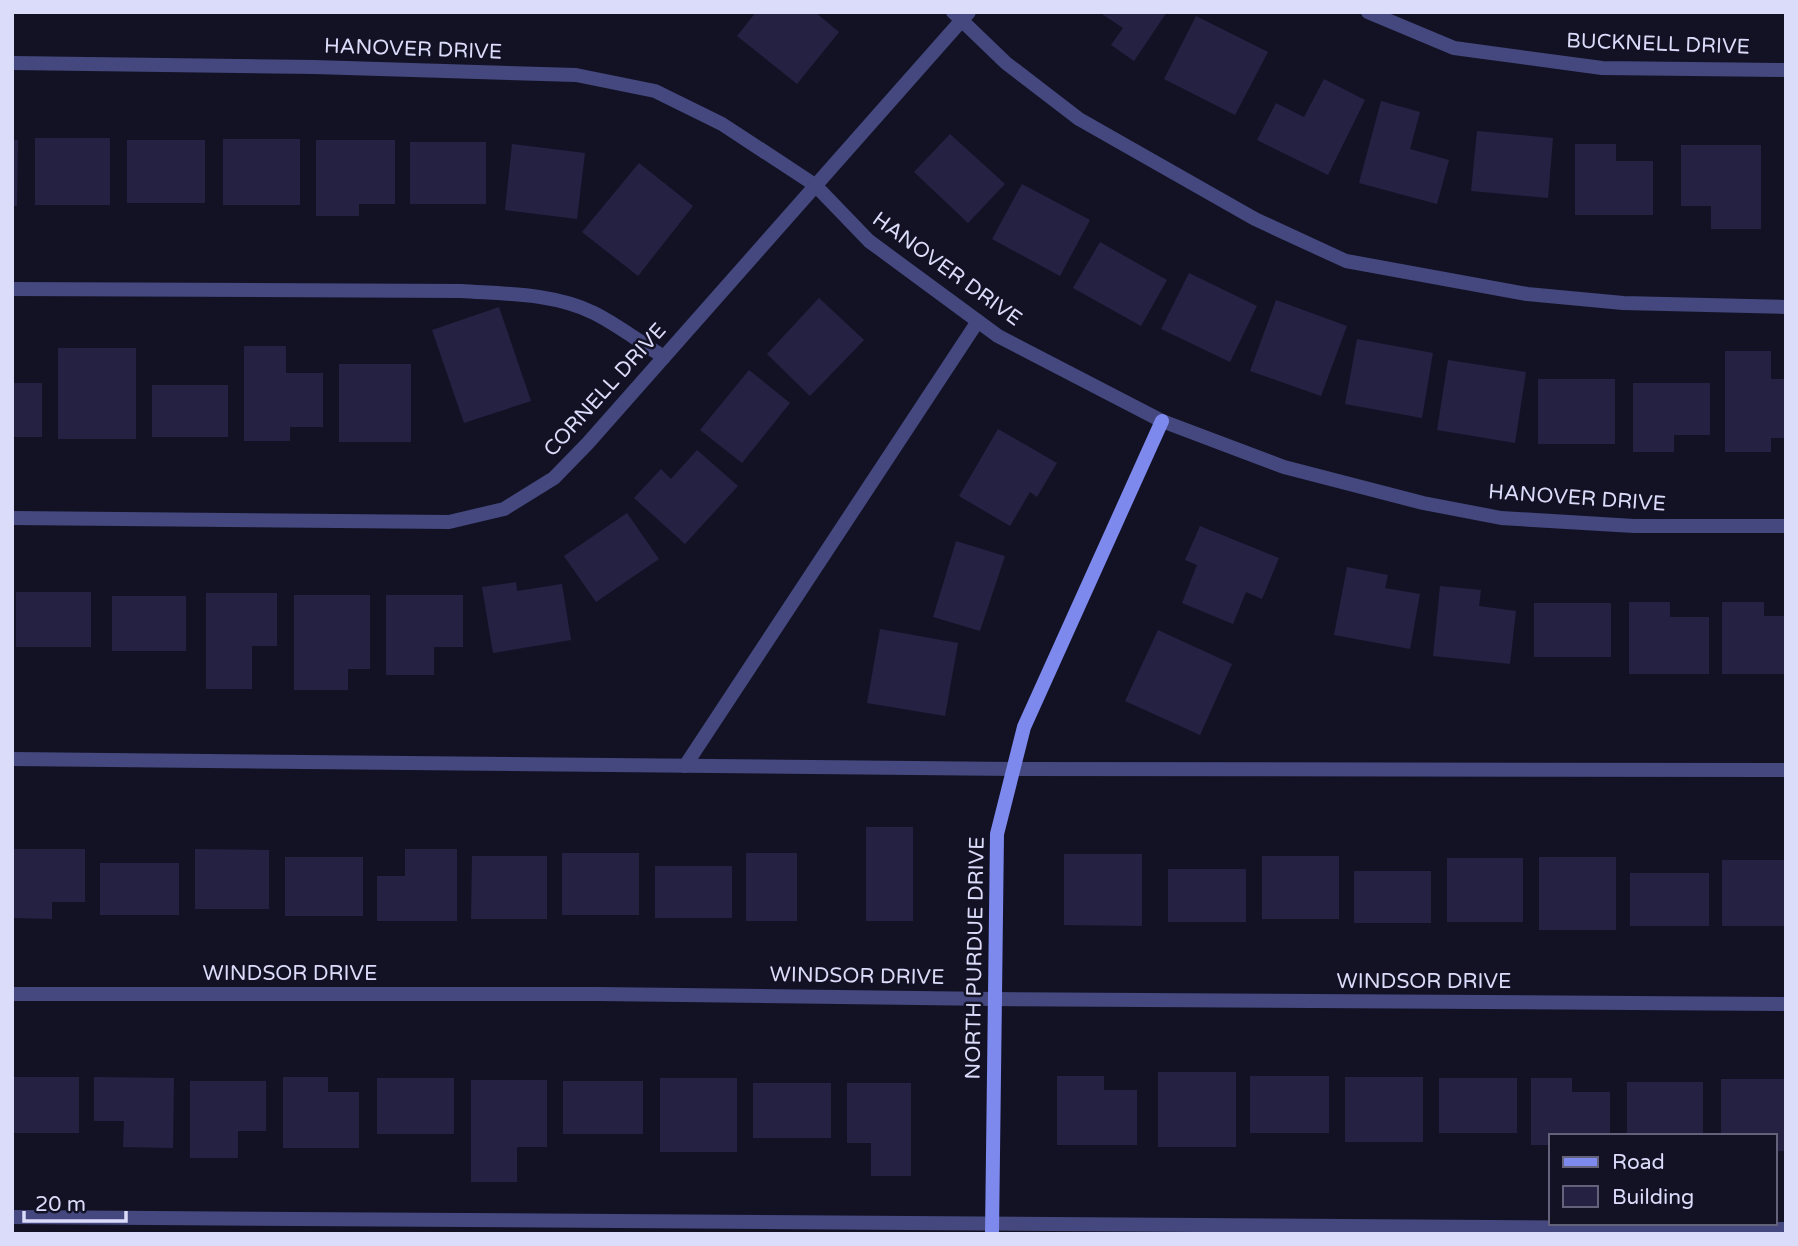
<svg xmlns="http://www.w3.org/2000/svg" width="1798" height="1246" viewBox="0 0 1798 1246" font-family="'Varela Round',sans-serif">
  <style>
    .building { fill: #242143 }
    .lines { fill: none; stroke-linecap: round; stroke-linejoin: round }
    .lane { stroke: #44487e; stroke-width: 14 }
    .street { stroke: #44487e; stroke-width: 14 }
    .secondary { stroke: #7e89ee; stroke-width: 14 }
    .labels { text-anchor: middle; dominant-baseline: central; stroke-width: 5; stroke-linejoin: round; paint-order: stroke }
    .street-label { font-size: 21px; fill: #dbdbfa; stroke: #131225 }
  </style>
  <rect width="100%" height="100%" fill="#131225"/>
  <!-- building -->
  <g class="building">
    <path d="M756 12H815L839 32 797 84 737 36Z"/>
    <path d="M1099 12H1167L1134 61 1111 45 1123 28Z"/>
    <path d="M1196 16 1268 52 1235 115 1164 79Z"/>
    <path d="M1324 79 1365 100 1328 175 1257 140 1276 103 1304 117Z"/>
    <path d="M1381 101 1420 112 1410 149 1449 160 1437 204 1359 183Z"/>
    <path d="M1477 131 1553 138 1548 198 1471 191Z"/>
    <path d="M950 134 1005 184 968 223 914 172Z"/>
    <rect x="35" y="138" width="75" height="67"/>
    <rect x="223" y="139" width="77" height="66"/>
    <path d="M12 140H18L17 206H12Z"/>
    <rect x="127" y="140" width="78" height="63"/>
    <path d="M316 140H395V204H359V216H316Z"/>
    <rect x="410" y="142" width="76" height="62"/>
    <path d="M512 144 585 153 577 219 505 210Z"/>
    <path d="M1575 144H1616V161H1653V215H1575Z"/>
    <path d="M1681 145H1761V229H1711V206H1681Z"/>
    <path d="M639 163 693 206 638 276 582 232Z"/>
    <path d="M1022 184 1090 220 1060 276 992 239Z"/>
    <path d="M1100 242 1167 280 1141 326 1073 288Z"/>
    <path d="M1189 273 1257 306 1230 362 1161 329Z"/>
    <path d="M819 298 864 340 810 396 767 354Z"/>
    <path d="M1276 300 1347 326 1321 396 1250 371Z"/>
    <path d="M499 307 531 401 464 423 432 330Z"/>
    <path d="M1357 339 1433 353 1422 418 1345 404Z"/>
    <path d="M244 346H286V373H323V427H290V441H244Z"/>
    <rect x="58" y="348" width="78" height="91"/>
    <path d="M1725 351H1771V379H1786V438H1771V452H1725Z"/>
    <path d="M1448 360 1526 372 1515 443 1437 430Z"/>
    <rect x="339" y="364" width="72" height="78"/>
    <path d="M749 370 790 403 742 463 700 430Z"/>
    <rect x="1538" y="379" width="77" height="65"/>
    <rect x="12" y="383" width="30" height="54"/>
    <path d="M1633 383H1710V435H1674V452H1633Z"/>
    <rect x="152" y="385" width="76" height="52"/>
    <path d="M998 429 1057 463 1037 497 1030 492 1010 526 959 496Z"/>
    <path d="M697 450 738 486 685 544 634 498 661 469 671 479Z"/>
    <path d="M627 513 659 559 596 602 564 556Z"/>
    <path d="M1200 526 1279 558 1262 599 1246 592 1233 624 1182 603 1197 565 1185 560Z"/>
    <path d="M956 541 1005 556 980 631 933 617Z"/>
    <path d="M1347 567 1388 575 1385 588 1420 594 1410 649 1334 635Z"/>
    <path d="M516 582 517 591 562 584 571 640 493 653 482 587Z"/>
    <path d="M1440 586 1481 590 1479 606 1516 611 1510 664 1433 656Z"/>
    <rect x="16" y="592" width="75" height="55"/>
    <path d="M206 593H277V646H252V689H206Z"/>
    <path d="M294 595H370V669H348V690H294Z"/>
    <path d="M386 595H463V647H434V675H386Z"/>
    <rect x="112" y="596" width="74" height="55"/>
    <path d="M1629 602H1670V617H1709V674H1629Z"/>
    <path d="M1722 602H1764V616H1786V674H1722Z"/>
    <rect x="1534" y="603" width="77" height="54"/>
    <path d="M880 629 958 643 945 716 867 703Z"/>
    <path d="M1158 630 1232 664 1200 735 1125 701Z"/>
    <rect x="866" y="827" width="47" height="94"/>
    <path d="M12 849H85V902H52V919L12 918Z"/>
    <path d="M195 849 269 850V909H195Z"/>
    <path d="M405 849H457V921H377V876H405Z"/>
    <rect x="562" y="853" width="77" height="62"/>
    <rect x="746" y="853" width="51" height="68"/>
    <path d="M1064 854H1142V926L1064 925Z"/>
    <path d="M472 856H547V919H471Z"/>
    <rect x="1262" y="856" width="77" height="63"/>
    <rect x="285" y="857" width="78" height="59"/>
    <rect x="1539" y="857" width="77" height="73"/>
    <rect x="1447" y="858" width="76" height="64"/>
    <rect x="1722" y="860" width="64" height="66"/>
    <rect x="100" y="863" width="79" height="52"/>
    <rect x="655" y="866" width="77" height="52"/>
    <rect x="1168" y="869" width="78" height="53"/>
    <rect x="1354" y="871" width="77" height="52"/>
    <rect x="1630" y="873" width="79" height="53"/>
    <rect x="1158" y="1072" width="78" height="75"/>
    <path d="M1057 1076H1104V1090H1137V1145H1057Z"/>
    <rect x="1250" y="1076" width="79" height="57"/>
    <rect x="12" y="1077" width="67" height="56"/>
    <path d="M94 1077 174 1078 173 1148 123 1147 124 1121H94Z"/>
    <path d="M283 1077H328V1092H359V1148H283Z"/>
    <rect x="1345" y="1077" width="78" height="65"/>
    <rect x="377" y="1078" width="77" height="56"/>
    <rect x="660" y="1078" width="77" height="74"/>
    <rect x="1439" y="1078" width="78" height="55"/>
    <path d="M1531 1078H1572V1092H1610V1136H1551V1145H1531Z"/>
    <path d="M1721 1079H1786V1151H1775V1136H1721Z"/>
    <path d="M471 1080H547V1147H517V1182H471Z"/>
    <path d="M190 1081H266V1131H238V1158H190Z"/>
    <rect x="563" y="1081" width="80" height="53"/>
    <rect x="1627" y="1082" width="76" height="53"/>
    <rect x="753" y="1083" width="78" height="55"/>
    <path d="M847 1083H911V1176H871V1143H847Z"/>
  </g>
  <g class="lines">
    <!-- lane -->
    <g class="lane">
      <path d="M953 12 1006 63 1079 119 1255 219 1346 261 1527 294 1623 303 1786 307"/>
      <path d="M12 289 461 291C505 294 554 293 594 313 618 325 641 343 664 357"/>
      <path d="M12 759 1014 769 1786 770"/>
      <path d="M685 766 978 321"/>
      <path d="M12 1217 1786 1229"/>
    </g>
    <!-- street -->
    <g class="street">
      <path d="M1368 12 1454 48 1602 68 1786 70"/>
      <path d="M12 63 314 67 576 75 655 91 722 124 815 185 869 241 998 336 1162 421 1284 467 1423 503 1501 518 1634 526H1786"/>
      <path d="M12 518 449 522 504 509 554 478 588 443 969 12"/>
      <path d="M12 994H599L994 999 1786 1004"/>
    </g>
    <!-- secondary -->
    <path class="secondary" d="M992 1234 997 834 1024 727 1162 421"/>
  </g>
  <g class="labels">
    <!-- street labels -->
    <g class="street-label">
      <text transform="translate(1658 44) rotate(2)">BUCKNELL DRIVE</text>
      <text transform="translate(413 49) rotate(2)">HANOVER DRIVE</text>
      <text transform="translate(947 269) rotate(36)">HANOVER DRIVE</text>
      <text transform="translate(605 390) rotate(-48)">CORNELL DRIVE</text>
      <text transform="translate(1577 498) rotate(4)">HANOVER DRIVE</text>
      <text transform="translate(975 958) rotate(-89)">NORTH PURDUE DRIVE</text>
      <text x="290" y="973">WINDSOR DRIVE</text>
      <text transform="translate(857 976) rotate(1)">WINDSOR DRIVE</text>
      <text x="1424" y="981">WINDSOR DRIVE</text>
    </g>
  </g>
  <!-- border -->
  <rect width="1798" height="1246" fill="none" stroke="#dbdbfa" stroke-width="28"/>
  <!-- legend -->
  <rect x="1549" y="1134" width="228" height="91" fill="#131225" stroke="#63627a" stroke-width="2"/>
  <rect x="1563" y="1157" width="35" height="10" fill="#7e89ee" stroke="#63627a" stroke-width="2"/>
  <text x="1612" y="1169" font-size="21" fill="#dbdbfa">Road</text>
  <rect x="1563" y="1186" width="35" height="21" fill="#242143" stroke="#63627a" stroke-width="2"/>
  <text x="1612" y="1204" font-size="21" fill="#dbdbfa">Building</text>
  <!-- scale -->
  <path d="M24 1211v10h102v-10" fill="none" stroke="#dbdbfa" stroke-width="3.5"/>
  <text x="35" y="1211" font-size="21" fill="#dbdbfa" stroke="#131225" stroke-width="5" paint-order="stroke">20 m</text>
</svg>
